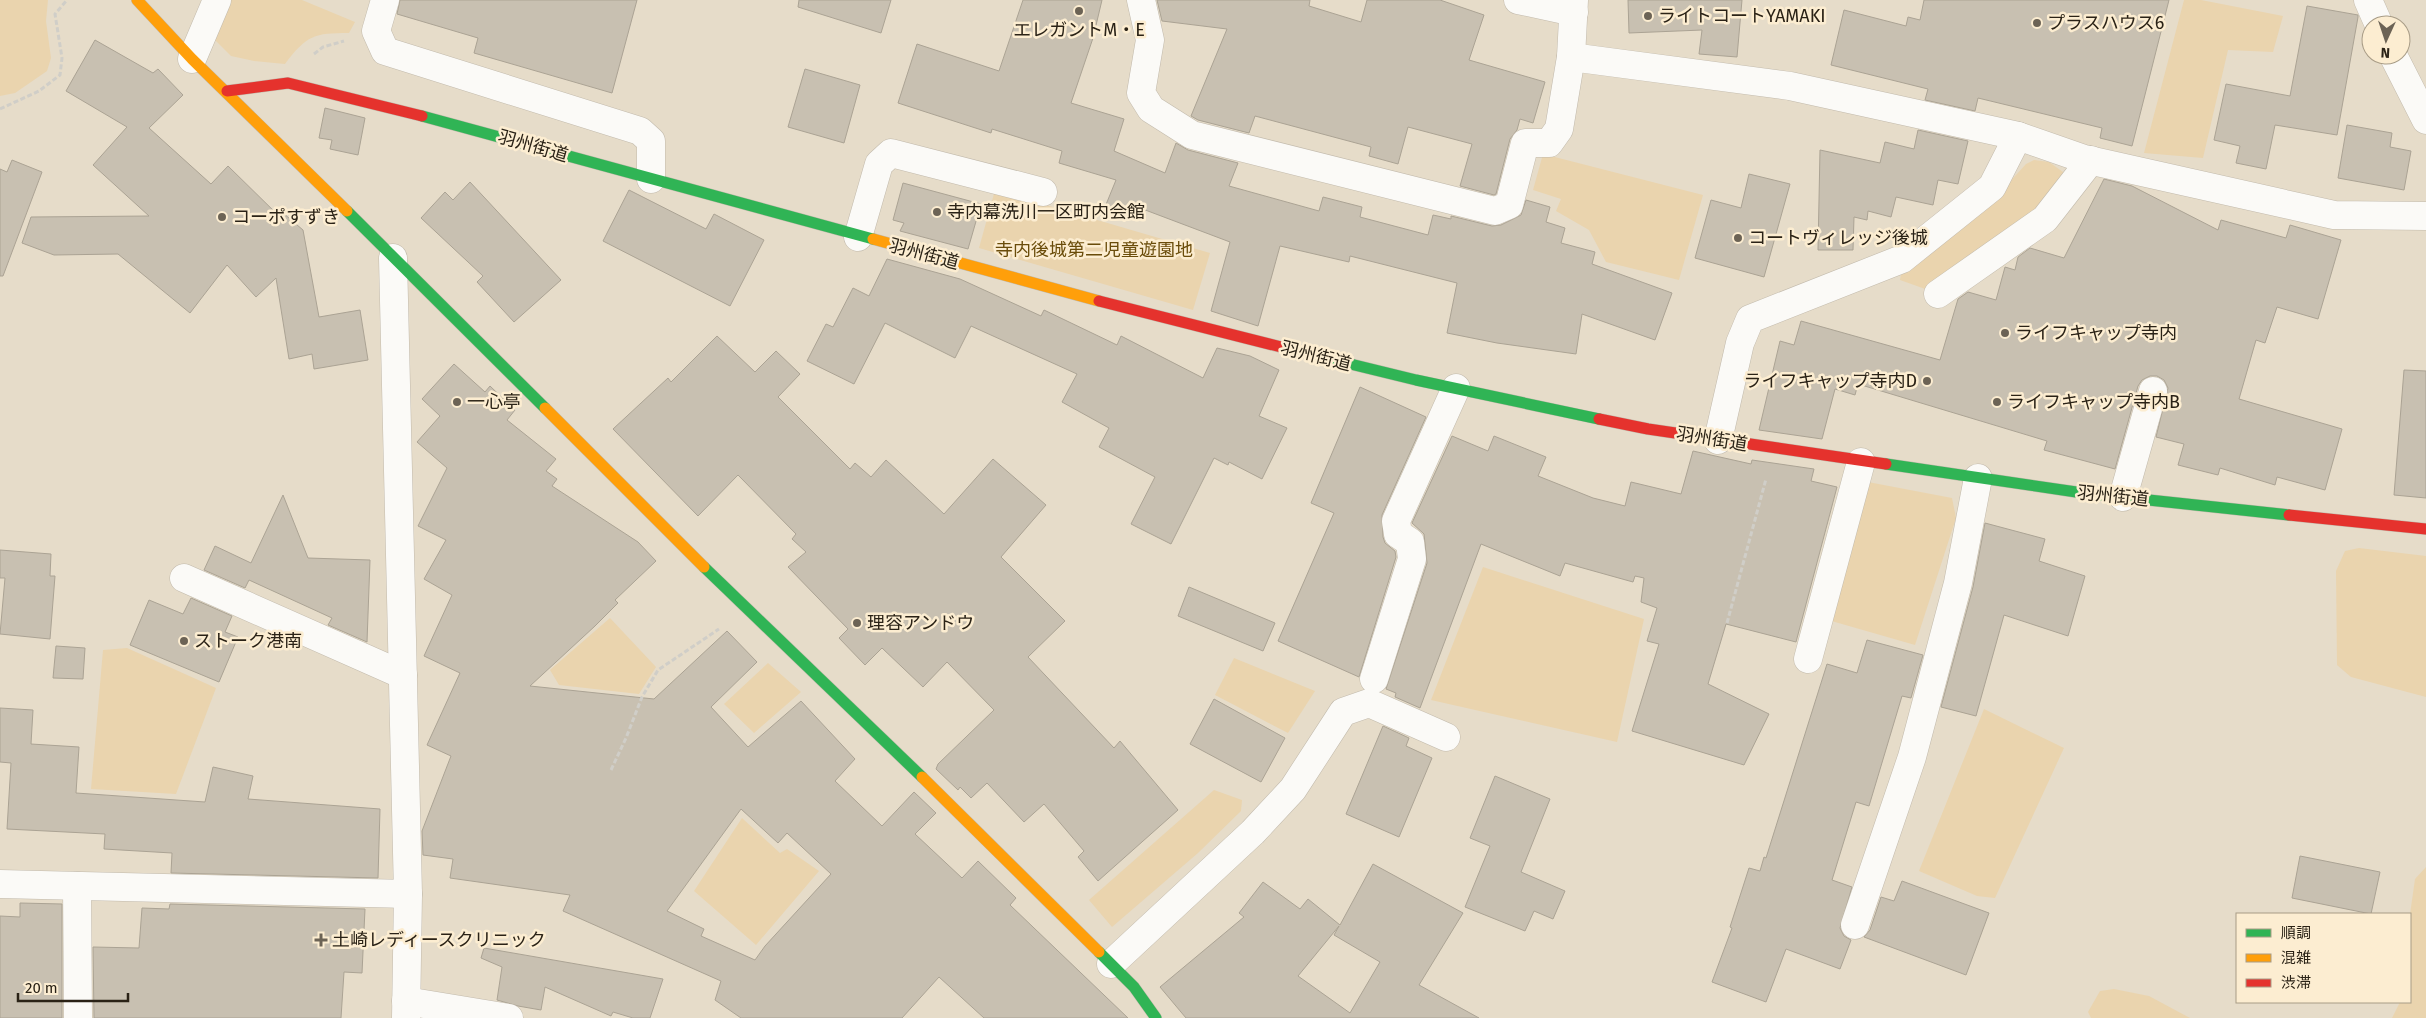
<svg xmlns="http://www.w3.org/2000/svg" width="2426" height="1018" viewBox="0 0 2426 1018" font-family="'Fira Sans','Noto Sans JP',sans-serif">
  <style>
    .green { fill: #ead4ae }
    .building { fill: #c8c0b1; stroke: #aba394; fill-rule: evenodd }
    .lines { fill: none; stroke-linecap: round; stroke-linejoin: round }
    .street-casing { stroke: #c2baac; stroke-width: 29 }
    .fast-casing { stroke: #c2baac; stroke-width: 12 }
    .slow-casing { stroke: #c2baac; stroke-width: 12 }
    .jam-casing { stroke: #c2baac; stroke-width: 12 }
    .path { stroke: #d0cec8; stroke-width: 3; stroke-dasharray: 5 2.5; stroke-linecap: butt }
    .street { stroke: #fbfaf7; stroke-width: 28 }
    .fast { stroke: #30b455; stroke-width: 11 }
    .slow { stroke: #ff9f0a; stroke-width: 11 }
    .jam { stroke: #e5322d; stroke-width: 11 }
    .poi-dot { fill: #6c6355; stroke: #fcedd1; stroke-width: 2 }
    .labels { text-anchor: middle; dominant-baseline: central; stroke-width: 5; stroke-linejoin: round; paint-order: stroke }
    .poi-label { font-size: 18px; fill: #2a2216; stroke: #fcedd1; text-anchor: start }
    .street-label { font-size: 18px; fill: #2a2216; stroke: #fcedd1 }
    .park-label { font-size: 18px; fill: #6a4c0a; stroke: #fcedd1 }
  </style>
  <rect width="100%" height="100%" fill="#e6dcc9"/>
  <!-- green -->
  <g class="green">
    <path d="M0 0H48L46 21 51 58 47 71 15 93 0 96Z"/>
    <path d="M229 0H302L355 22 349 33C314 33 307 35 285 64L254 61 231 56 211 36Z"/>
    <path d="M2184 0H2201L2283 16 2273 52 2228 50 2203 158 2144 153Z"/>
    <path d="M1543 154 1703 195 1679 280 1606 262 1589 230 1556 211 1561 199 1533 190Z"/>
    <path d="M2034 160 2049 162 2063 172 2064 183 2043 212 1928 290 1900 280 1902 269 1995 198 2026 164Z"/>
    <path d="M995 190 1210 253 1193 310 979 248Z"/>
    <path d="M1868 482 1952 498 1956 518 1915 645 1828 620Z"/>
    <path d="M2359 548 2426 556V697L2351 677 2337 665 2336 571 2345 551Z"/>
    <path d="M1483 567 1644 619 1617 742 1431 700Z"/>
    <path d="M610 618 656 667 639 694 559 685 550 670Z"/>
    <path d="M127 648 216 688 176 794 91 789 103 650Z"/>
    <path d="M1234 658 1315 691 1288 733 1215 695Z"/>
    <path d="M768 663 801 692 754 733 724 704Z"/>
    <path d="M1984 709 2064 748 1995 898 1977 896 1919 871Z"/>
    <path d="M1214 790 1242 800 1241 811 1198 853 1112 927 1089 900Z"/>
    <path d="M742 818 780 853 787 849 819 871 756 945 694 891Z"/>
    <path d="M2426 867V1018H2392L2400 1002H2410V914L2415 879Z"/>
    <path d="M2114 989 2149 996 2190 1018H2091L2088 1012 2100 991Z"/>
  </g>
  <!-- building -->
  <g class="building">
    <path d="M400 0H637L612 93 474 53 478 38 397 14Z"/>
    <path d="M799 0H891L881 33 798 7Z"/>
    <path d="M1023 0H1102L1093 38 1071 103 1124 119 1114 151 1165 173 1176 143 1188 150 1238 163 1229 186 1319 211 1323 197 1362 207 1360 217 1428 235 1433 215 1451 219V216L1492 226 1501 225 1521 215 1526 200 1550 207 1546 222 1565 228 1561 243 1595 252 1592 264 1672 293 1655 340 1582 314 1576 354 1497 343 1447 333 1457 283 1350 256 1349 262 1280 246 1258 326 1211 311 1230 242 1140 208 1135 220 1105 207 1116 180 1059 163 1062 151 992 129 991 133 898 103 917 44 999 71Z"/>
    <path d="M1157 0H1310L1309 6 1361 22 1367 0H1440L1484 15 1469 60 1545 82 1533 123 1520 119 1517 130 1510 139 1496 194 1494 195 1460 186 1472 144 1408 127 1398 164 1369 156 1371 147 1255 116 1249 133 1198 120 1191 116 1227 29 1162 21Z"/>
    <path d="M1628 0H1742L1737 57 1699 54 1702 30 1629 33Z"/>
    <path d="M1924 0H2169L2132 146 2100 138 2102 128 1978 98 1975 111 1925 100 1928 89 1831 65 1844 10 1906 26 1908 17 1920 20Z"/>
    <path d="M2307 6 2358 15V17L2337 135 2275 125 2266 169 2236 163 2240 146 2214 140 2226 84 2290 96Z"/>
    <path d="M95 40 153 73 158 69 183 95 149 128 211 184 228 166 280 217 283 213 303 230 319 317 360 310 368 360 314 369 312 354 289 359 276 278 256 297 227 265 190 313 118 254 54 255 22 243 31 217 149 216 93 165 127 127 66 91Z"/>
    <path d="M805 69 860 85 844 143 788 127Z"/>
    <path d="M325 108 365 118 358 155 330 149 332 140 319 138Z"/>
    <path d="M2347 125 2392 133 2390 147 2411 151 2404 190 2338 178Z"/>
    <path d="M1918 130 1968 141 1958 184 1938 180 1933 205 1896 197 1891 217 1868 211 1867 220 1854 217 1853 250H1818L1820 150 1880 163 1885 142 1914 149Z"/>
    <path d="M12 160 42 172 3 276H0V169L7 172Z"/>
    <path d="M1749 174 1790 184 1764 277 1695 258 1711 200 1741 208Z"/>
    <path d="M2104 179 2132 186 2218 230 2221 220 2286 238 2290 225 2341 240 2318 319 2277 307 2265 343 2256 340 2239 399 2342 429 2325 490 2277 477 2275 485 2220 468 2218 475 2178 465 2184 444 2156 437 2168 388 2164 380 2157 376H2150L2142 380 2138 386 2115 469 2044 450 2047 441 1858 384 1855 395 1835 389 1822 439 1759 430 1780 341 1794 345 1801 321 1940 360 1958 299 1968 292 1996 300 2005 267 2015 270 2018 257 2030 248 2064 258Z"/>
    <path d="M470 182 561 280 514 322 477 282 483 276 421 218 445 192 453 200Z"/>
    <path d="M903 183 981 204 968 249 900 231 904 223 893 220Z"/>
    <path d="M629 190 706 229 714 214 764 240 730 306 603 241Z"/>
    <path d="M887 259 960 279 1041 316 1044 310 1117 345 1121 336 1203 378 1217 348 1250 356 1279 370 1259 416 1287 428 1262 479 1229 462 1228 465 1214 458 1171 544 1131 524 1155 477 1099 447 1109 428 1062 402 1077 374 971 326 955 358 885 323 854 384 807 361 826 324 833 327 853 288 869 296Z"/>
    <path d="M717 336 755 372 776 351 800 374 778 397 850 469 855 463 871 477 886 460 944 514 993 459 1046 505 1001 557 1065 621 1028 657 1114 748 1120 741 1178 810 1098 881 1078 857 1084 851 1044 804 1024 822 987 783 971 798 960 787 958 790 936 769 938 764 994 710 947 662 923 687 882 648 865 665 839 638 848 629 788 567 806 552 792 539 796 534 738 475 698 516 613 429 668 378 671 382Z"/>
    <path d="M454 364 485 392 490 386 515 410 507 420 556 459 546 471 557 479 552 486 638 542 656 561 615 600 618 603 595 626 530 686 654 699 727 631 757 662 711 707 748 747 801 701 855 759 835 781 882 826 914 792 936 813 915 834 962 878 978 861 1016 898 1010 905 1128 1018H984L939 977 902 1018H741L715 1000 721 981 563 911 570 895 450 878 453 859 423 855 422 831 451 756 427 745 460 673 424 656 452 595 424 579 446 540 418 526 447 468 417 442 440 416 422 399ZM741 809 778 843 787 833 831 874 765 946 755 960 701 936 704 929 667 911Z"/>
    <path d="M2404 370 2426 371V498L2394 495Z"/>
    <path d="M1360 387 1426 417 1382 515 1383 537 1385 543 1395 551 1396 557 1359 677 1278 641 1334 513 1311 503Z"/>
    <path d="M1452 436 1488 451 1494 436 1546 457 1538 476 1593 498 1625 506 1631 482 1681 494 1693 451 1751 464 1752 460 1814 469 1811 481 1837 487 1796 642 1726 624 1708 684 1769 714 1744 765 1632 731 1659 644 1647 641 1657 608 1641 602 1644 578 1635 576 1633 582 1565 563 1560 576 1481 544 1420 708 1395 697 1396 693 1386 689 1427 563 1424 534 1412 523Z"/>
    <path d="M283 495 308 558 370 560 367 642 328 625 332 618 249 580 245 588 204 570 215 546 251 563Z"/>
    <path d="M1985 523 2045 539 2039 561 2085 576 2068 636 2004 615 1976 716 1941 707 1973 587Z"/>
    <path d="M0 550 51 554 50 576H55L50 639 0 634 5 578H0Z"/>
    <path d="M1189 587 1275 623 1263 651 1178 616Z"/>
    <path d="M191 598 232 616 225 632 238 637 219 682 130 645 149 600 183 614Z"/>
    <path d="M1867 640 1923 655 1911 698 1902 696 1869 806 1856 802 1832 880 1852 887 1840 928 1844 936 1851 940 1840 969 1786 949 1766 1002 1712 982 1732 928 1730 927 1749 868 1760 871 1764 857 1766 858 1827 664 1857 673Z"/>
    <path d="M56 646 85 648 83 679 53 678Z"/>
    <path d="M1214 699 1285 738 1261 782 1190 744Z"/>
    <path d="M0 708 33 710 31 744 79 747 76 793 205 802 213 767 253 776 248 799 380 809 378 878 171 873 172 853 104 849 105 834 7 829 11 763 0 762Z"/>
    <path d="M1383 726 1409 738 1406 746 1432 758 1399 837 1346 814Z"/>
    <path d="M1495 776 1550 799 1521 872 1565 891 1553 919 1534 911 1525 931 1465 907 1490 846 1470 838Z"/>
    <path d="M2300 856 2380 872 2371 914 2292 898Z"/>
    <path d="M1373 864 1463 913 1419 985 1479 1018H1186L1160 987 1244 917 1239 913 1263 882 1300 909 1308 899 1340 925ZM1339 926 1334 935 1380 962 1350 1013 1298 976Z"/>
    <path d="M1902 881 1989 913 1966 975 1864 937 1870 930 1881 897 1894 901Z"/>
    <path d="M20 903 62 904V1018H0V916L20 917Z"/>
    <path d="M170 904 365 909 362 973 344 972 341 1018H94L93 947 139 948 142 908 169 909Z"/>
    <path d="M484 948 663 979 650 1018H633L613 1012 611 1016 545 987 541 1010 518 1006 497 1000 502 967 481 958Z"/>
  </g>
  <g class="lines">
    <defs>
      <g id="street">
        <path d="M385 0 376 31 385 51 640 131 651 141V179"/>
        <path d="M1141 0 1150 40 1141 93 1151 109 1192 135 1495 211 1509 205 1525 143H1549L1559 129 1571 57 1574 0"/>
        <path d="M1518 0 1574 12"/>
        <path d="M2368 0 2379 25"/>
        <path d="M2393 55 2426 120"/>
        <path d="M1571 57 1790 86 2018 136 2084 159 2334 215 2426 216"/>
        <path d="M192 59 217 0"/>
        <path d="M858 237 879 164 891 153 1043 192"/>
        <path d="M393 258 408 894 406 1018"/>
        <path d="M1938 294 2045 219 2091 160"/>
        <path d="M1718 440 1740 343 1750 319 1902 259 1992 187 2018 136"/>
        <path d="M2123 497 2153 391"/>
        <path d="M184 578 403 675"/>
        <path d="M1808 659 1861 462"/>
        <path d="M1374 679 1412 559 1410 542 1398 534 1396 521 1456 388"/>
        <path d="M0 884 408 894"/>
        <path d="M77 886 78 1018"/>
        <path d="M1855 925 1912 757 1958 583 1978 478"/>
        <path d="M1111 964 1253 832 1293 789 1343 712 1369 703 1446 737"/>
        <path d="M406 1001 509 1018"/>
      </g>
      <g id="fast">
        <path d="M422 116 873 239"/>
        <path d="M347 211 545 408"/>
        <path d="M1289 349 1416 380 1599 419"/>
        <path d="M1886 464 2083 493 2289 515"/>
        <path d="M704 567 922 777"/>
        <path d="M1099 952 1134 987 1156 1018"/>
      </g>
      <g id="slow">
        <path d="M137 0 192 59 347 211"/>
        <path d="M873 239 1099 301"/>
        <path d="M545 408 704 567"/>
        <path d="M922 777 1099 952"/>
      </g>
      <g id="jam">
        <path d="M227 91 288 83 422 116"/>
        <path d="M1099 301 1289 349"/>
        <path d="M1599 419 1648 429 1886 464"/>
        <path d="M2289 515 2426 529"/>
      </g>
    </defs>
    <!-- street casing -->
    <use href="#street" class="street-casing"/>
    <!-- fast casing -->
    <use href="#fast" class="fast-casing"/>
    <!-- slow casing -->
    <use href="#slow" class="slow-casing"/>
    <!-- jam casing -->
    <use href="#jam" class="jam-casing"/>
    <!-- path -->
    <g class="path">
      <path d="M314 54 323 47 344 41"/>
      <path d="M0 109 39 91 60 75 62 58 55 14 67 0"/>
      <path d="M1727 623 1766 479"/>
      <path d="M611 770 626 738 642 697 658 670 719 629"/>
    </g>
    <!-- street -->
    <use href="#street" class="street"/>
    <!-- fast -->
    <use href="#fast" class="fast"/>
    <!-- slow -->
    <use href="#slow" class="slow"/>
    <!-- jam -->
    <use href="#jam" class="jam"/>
  </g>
  <!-- markers -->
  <g class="poi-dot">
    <circle cx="1079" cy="11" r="5"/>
    <circle cx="1648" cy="16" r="5"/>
    <circle cx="2037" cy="23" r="5"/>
    <circle cx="937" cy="212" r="5"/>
    <circle cx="222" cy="217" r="5"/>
    <circle cx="1738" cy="238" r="5"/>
    <circle cx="2005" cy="333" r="5"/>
    <circle cx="1927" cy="381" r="5"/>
    <circle cx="457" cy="402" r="5"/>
    <circle cx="1997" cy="402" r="5"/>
    <circle cx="857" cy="623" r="5"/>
    <circle cx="184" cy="641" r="5"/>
    <path d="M318.5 932.5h5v5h5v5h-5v5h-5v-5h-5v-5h5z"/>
  </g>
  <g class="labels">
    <!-- poi labels -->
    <g class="poi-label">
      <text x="1658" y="16">ライトコートYAMAKI</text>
      <text x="2047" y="23">プラスハウス6</text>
      <text x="1079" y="30" text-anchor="middle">エレガントM・E</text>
      <text x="947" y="212">寺内幕洗川一区町内会館</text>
      <text x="232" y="217">コーポすずき</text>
      <text x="1748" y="238">コートヴィレッジ後城</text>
      <text x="2015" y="333">ライフキャップ寺内</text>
      <text x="1917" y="381" text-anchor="end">ライフキャップ寺内D</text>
      <text x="467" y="402">一心亭</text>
      <text x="2007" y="402">ライフキャップ寺内B</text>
      <text x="867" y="623">理容アンドウ</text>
      <text x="194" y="641">ストーク港南</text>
      <text x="332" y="940">土崎レディースクリニック</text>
    </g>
    <!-- street labels -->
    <g class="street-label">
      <text transform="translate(533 146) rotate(16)">羽州街道</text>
      <text transform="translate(924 254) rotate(15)">羽州街道</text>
      <text transform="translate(1316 356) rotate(14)">羽州街道</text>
      <text transform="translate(1712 439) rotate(9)">羽州街道</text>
      <text transform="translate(2113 496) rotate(6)">羽州街道</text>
    </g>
    <!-- park labels -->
    <g class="park-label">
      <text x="1094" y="250">寺内後城第二児童遊園地</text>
    </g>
  </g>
  <!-- legend -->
  <rect x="2236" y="913" width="175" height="90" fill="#fcedd1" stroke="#a89c86"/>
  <rect x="2246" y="929" width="25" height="8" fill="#30b455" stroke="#a89c86"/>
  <text x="2281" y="938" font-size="15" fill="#2a2216">順調</text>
  <rect x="2246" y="954" width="25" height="8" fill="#ff9f0a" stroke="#a89c86"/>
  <text x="2281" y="963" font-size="15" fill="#2a2216">混雑</text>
  <rect x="2246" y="979" width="25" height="8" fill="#e5322d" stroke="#a89c86"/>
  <text x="2281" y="988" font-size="15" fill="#2a2216">渋滞</text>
  <!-- north arrow -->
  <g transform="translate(2386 40) rotate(183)"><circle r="24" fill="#fcedd1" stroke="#a89c86"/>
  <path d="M0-4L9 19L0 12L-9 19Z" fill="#6c6355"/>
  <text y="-8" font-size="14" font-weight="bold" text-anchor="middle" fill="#2a2216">N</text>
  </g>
  <!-- scale -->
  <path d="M18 993v8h110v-8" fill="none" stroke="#2a2216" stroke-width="2.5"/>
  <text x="25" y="993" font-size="15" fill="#2a2216" stroke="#fcedd1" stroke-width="4" paint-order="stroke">20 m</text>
</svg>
